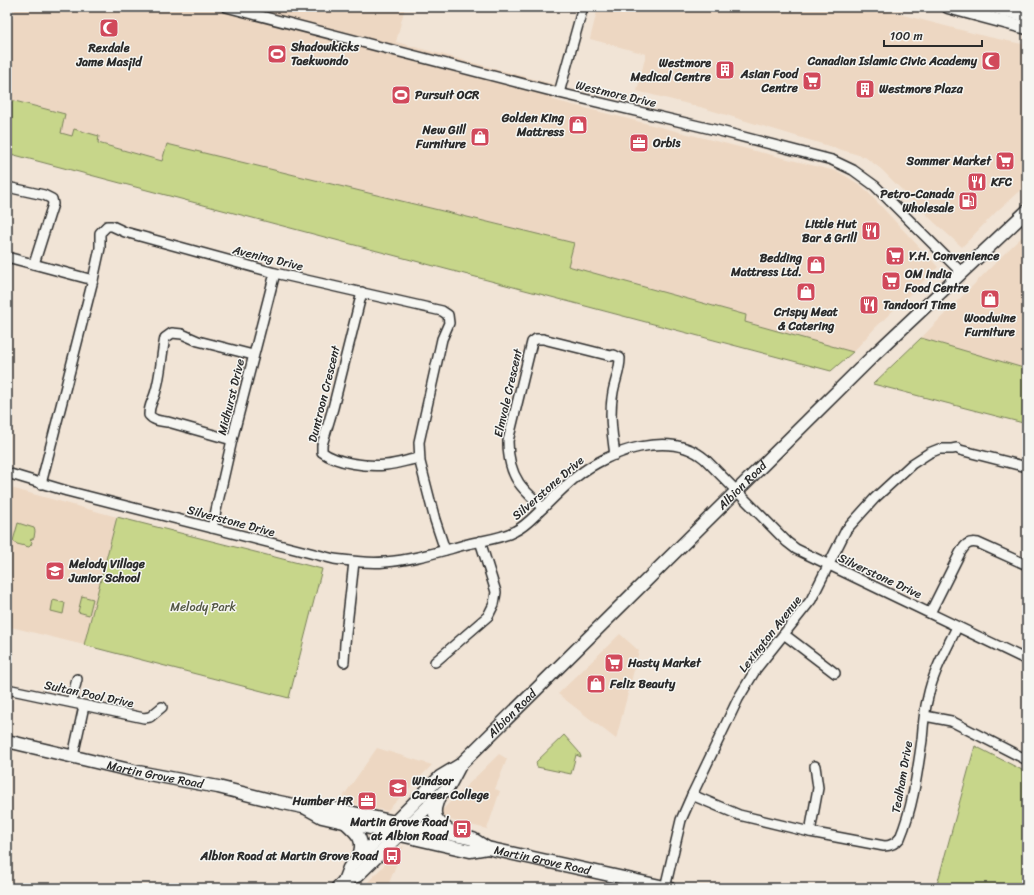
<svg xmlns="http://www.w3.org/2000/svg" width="1034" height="895" viewBox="0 0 1034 895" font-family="Sriracha,sans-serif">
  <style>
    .built { fill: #edd7c2 }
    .green { fill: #c7d68a; stroke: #79805a }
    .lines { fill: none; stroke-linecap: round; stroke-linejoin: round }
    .minor-casing { stroke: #2b2b2b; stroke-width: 12 }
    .major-casing { stroke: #2b2b2b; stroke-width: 15 }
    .minor { stroke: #f6f6f2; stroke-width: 9 }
    .major { stroke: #f6f6f2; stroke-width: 12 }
    .labels { text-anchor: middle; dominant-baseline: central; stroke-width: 3; stroke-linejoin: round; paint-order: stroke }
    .poi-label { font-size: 12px; font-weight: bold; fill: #2b2b2b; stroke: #f6f6f2; text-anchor: start }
    .street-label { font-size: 12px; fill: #2b2b2b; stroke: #f6f6f2 }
    .park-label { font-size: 12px; fill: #525643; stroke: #f6f6f2 }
  </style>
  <rect width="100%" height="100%" fill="#f1e4d6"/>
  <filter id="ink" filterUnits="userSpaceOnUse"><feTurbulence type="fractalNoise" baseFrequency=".025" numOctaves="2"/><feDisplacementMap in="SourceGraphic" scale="8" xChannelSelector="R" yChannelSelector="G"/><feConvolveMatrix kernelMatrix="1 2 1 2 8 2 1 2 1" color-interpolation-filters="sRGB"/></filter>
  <g filter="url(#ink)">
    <!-- built -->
    <g class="built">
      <path d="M16 7H405L396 42 556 85 553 100 839 172 862 186 938 267 875 328 853 352 745 322 746 315 568 266 574 243 167 145 162 161 97 142 99 136 74 130 72 137 60 133 65 114 7 99V39Z"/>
      <path d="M598 7H872L984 36 1027 45V184L996 212 962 247 935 223 881 169 865 157 700 107 637 91 646 54 590 39Z"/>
      <path d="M1027 232V369L921 338 1005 253Z"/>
      <path d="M7 487 117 517 84 645 7 626Z"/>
      <path d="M620 634 639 651 616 739 558 694Z"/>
      <path d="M377 748 432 765 387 811 340 801Z"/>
      <path d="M499 754 507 759 495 789 500 791 487 829 450 820 438 814Z"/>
      <path d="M404 845 387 888H362Z"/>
    </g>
    <!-- green -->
    <g class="green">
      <path d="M7 99 65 114 61 133 72 136 74 129 99 136 98 143 162 161 167 144 574 243 568 266 746 315 745 322 853 352 831 371 7 153Z"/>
      <path d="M921 338 1027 369V424L873 384Z"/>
      <path d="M117 517 322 569 289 698 84 645Z"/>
      <path d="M18 523 34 528 35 531 34 538 30 540 32 542 31 545 29 547 17 544 13 541Z"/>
      <path d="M82 596 93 599 89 615 78 612Z"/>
      <path d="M53 600 65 603 63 614 51 611Z"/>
      <path d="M564 735 579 752 581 757 576 755 571 774 537 767 536 762Z"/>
      <path d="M975 746 1024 771 1027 774V888H936Z"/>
    </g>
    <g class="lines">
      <defs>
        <g id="minor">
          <path d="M226 7 559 93 720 131 832 160 853 170 875 186 962 273"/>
          <path d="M559 93 583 7"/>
          <path d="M7 187 44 195 52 199 53 204 34 264"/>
          <path d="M7 257 93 280"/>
          <path d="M362 292 333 408 322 445V452C336 463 368 467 386 465 397 464 408 460 419 458"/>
          <path d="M232 440 168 422C160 421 154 421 149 415 149 405 152 403 155 394 161 376 161 356 165 338L172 333 182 334 198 341 253 355"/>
          <path d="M7 473 67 491 334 559C351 561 368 564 385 562 414 560 441 551 468 544 484 540 501 539 515 531 526 526 534 516 543 508 554 497 565 486 576 477 608 451 670 429 705 459L787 542 796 549 1027 660"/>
          <path d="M41 484 93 280 100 248V233L107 226H112L125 232 275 273 442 311 448 315 449 323 442 339 419 442 420 462 435 520 445 550"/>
          <path d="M542 508C535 499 525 492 519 483 510 470 508 455 508 441L532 342 536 339H543L611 356 614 355 620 358C620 370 615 381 613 392 609 413 612 433 615 455"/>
          <path d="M212 528 232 440 275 273"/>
          <path d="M930 613 960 553C965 545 968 541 978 543L1027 565"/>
          <path d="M785 635 835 673"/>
          <path d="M344 662 345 643 354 562"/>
          <path d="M435 662 488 616 494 604 496 592 480 541"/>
          <path d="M7 689 144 718 150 717 162 707"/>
          <path d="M71 702 77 679"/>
          <path d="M925 716 951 721 1027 760"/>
          <path d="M73 756 84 706"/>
          <path d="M692 795 739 815 810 832 884 846C891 846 896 843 900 838 913 807 917 774 922 740 923 726 924 711 928 697 933 672 946 650 957 627"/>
          <path d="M810 832 818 788 815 766"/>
          <path d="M665 888 681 820 692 795 738 699 756 669 811 600 846 530 875 498 912 464 929 453 939 449H952L957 448 960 450 1027 467"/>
        </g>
        <g id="major">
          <path d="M948 7 1027 28"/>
          <path d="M994 7 1027 16"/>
          <path id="s1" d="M7 741 138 772 218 787 274 801 303 807H326L473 839 487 848 669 888"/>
          <path d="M439 797C430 816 436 821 451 832"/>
          <path d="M304 807 322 817 470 851 487 848"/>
          <path d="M346 823C358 834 366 841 358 858"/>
          <path d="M344 881 357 876 449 786 459 767"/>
          <path id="s2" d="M337 888 344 881 349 868 440 777 460 765 874 355 1027 211"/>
        </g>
      </defs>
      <!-- minor casing -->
      <use href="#minor" class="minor-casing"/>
      <!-- major casing -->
      <use href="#major" class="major-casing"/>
      <!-- minor -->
      <use href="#minor" class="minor"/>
      <!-- major -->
      <use href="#major" class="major"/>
    </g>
  </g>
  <!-- icons -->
  <defs>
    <symbol id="mosque-square" viewBox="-11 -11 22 22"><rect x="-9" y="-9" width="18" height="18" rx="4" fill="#d1495b" stroke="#f6f6f2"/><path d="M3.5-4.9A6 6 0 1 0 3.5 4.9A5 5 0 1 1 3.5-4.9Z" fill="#fff"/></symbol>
    <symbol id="stadium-square" viewBox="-11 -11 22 22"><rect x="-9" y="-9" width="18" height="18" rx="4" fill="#d1495b" stroke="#f6f6f2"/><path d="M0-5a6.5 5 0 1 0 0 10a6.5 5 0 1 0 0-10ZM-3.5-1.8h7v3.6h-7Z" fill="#fff"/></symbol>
    <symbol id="building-square" viewBox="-11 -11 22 22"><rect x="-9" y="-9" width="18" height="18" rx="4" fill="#d1495b" stroke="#f6f6f2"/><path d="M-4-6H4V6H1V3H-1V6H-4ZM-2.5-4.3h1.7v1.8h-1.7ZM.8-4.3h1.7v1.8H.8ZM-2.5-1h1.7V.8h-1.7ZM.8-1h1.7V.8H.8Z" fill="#fff"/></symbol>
    <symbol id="supermarket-square" viewBox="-11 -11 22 22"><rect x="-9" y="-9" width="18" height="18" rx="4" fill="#d1495b" stroke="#f6f6f2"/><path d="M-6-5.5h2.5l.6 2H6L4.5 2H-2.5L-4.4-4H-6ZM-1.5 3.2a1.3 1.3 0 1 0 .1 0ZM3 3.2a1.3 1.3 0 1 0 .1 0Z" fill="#fff"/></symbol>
    <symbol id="shop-square" viewBox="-11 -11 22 22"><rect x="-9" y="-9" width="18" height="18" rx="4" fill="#d1495b" stroke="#f6f6f2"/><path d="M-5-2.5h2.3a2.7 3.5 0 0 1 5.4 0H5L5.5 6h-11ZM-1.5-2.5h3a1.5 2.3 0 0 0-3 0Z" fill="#fff"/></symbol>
    <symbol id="office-square" viewBox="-11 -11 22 22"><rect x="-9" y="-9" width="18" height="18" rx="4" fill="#d1495b" stroke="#f6f6f2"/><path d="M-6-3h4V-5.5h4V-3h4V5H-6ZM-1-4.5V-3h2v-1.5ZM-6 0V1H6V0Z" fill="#fff"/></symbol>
    <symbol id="restaurant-square" viewBox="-11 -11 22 22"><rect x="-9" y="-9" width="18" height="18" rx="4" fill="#d1495b" stroke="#f6f6f2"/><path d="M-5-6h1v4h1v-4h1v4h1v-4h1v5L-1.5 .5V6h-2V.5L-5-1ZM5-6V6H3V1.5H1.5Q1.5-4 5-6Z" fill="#fff"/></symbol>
    <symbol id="fuel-square" viewBox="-11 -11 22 22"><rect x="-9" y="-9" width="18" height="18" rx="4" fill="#d1495b" stroke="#f6f6f2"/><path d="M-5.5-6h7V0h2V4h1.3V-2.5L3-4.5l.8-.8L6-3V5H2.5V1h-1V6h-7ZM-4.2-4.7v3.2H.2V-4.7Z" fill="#fff"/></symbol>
    <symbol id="school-square" viewBox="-11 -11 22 22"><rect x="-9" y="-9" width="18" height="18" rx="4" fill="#d1495b" stroke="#f6f6f2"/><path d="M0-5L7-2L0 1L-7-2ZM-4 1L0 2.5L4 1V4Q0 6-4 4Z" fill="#fff"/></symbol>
    <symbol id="university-square" viewBox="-11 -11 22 22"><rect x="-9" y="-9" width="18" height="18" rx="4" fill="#d1495b" stroke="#f6f6f2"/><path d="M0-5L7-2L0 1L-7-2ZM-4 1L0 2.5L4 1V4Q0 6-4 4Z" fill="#fff"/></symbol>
    <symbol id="bus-square" viewBox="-11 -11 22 22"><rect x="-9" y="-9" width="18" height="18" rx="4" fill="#d1495b" stroke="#f6f6f2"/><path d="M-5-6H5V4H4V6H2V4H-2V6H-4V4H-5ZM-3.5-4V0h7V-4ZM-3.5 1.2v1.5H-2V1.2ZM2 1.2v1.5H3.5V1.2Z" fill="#fff"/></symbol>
  </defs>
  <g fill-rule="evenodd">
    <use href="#mosque-square" x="98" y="17" width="22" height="22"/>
    <use href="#stadium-square" x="266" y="43" width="22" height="22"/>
    <use href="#mosque-square" x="980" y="50" width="22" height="22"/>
    <use href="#building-square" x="714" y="59" width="22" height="22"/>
    <use href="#supermarket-square" x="801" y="70" width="22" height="22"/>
    <use href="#building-square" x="854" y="78" width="22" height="22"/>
    <use href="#stadium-square" x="390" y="84" width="22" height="22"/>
    <use href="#shop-square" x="567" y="114" width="22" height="22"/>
    <use href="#shop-square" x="469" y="126" width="22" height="22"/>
    <use href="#office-square" x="628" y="132" width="22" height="22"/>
    <use href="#supermarket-square" x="994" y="150" width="22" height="22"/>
    <use href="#restaurant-square" x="966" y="171" width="22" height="22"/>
    <use href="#fuel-square" x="957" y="190" width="22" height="22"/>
    <use href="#restaurant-square" x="860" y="220" width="22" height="22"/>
    <use href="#supermarket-square" x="884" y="245" width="22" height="22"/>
    <use href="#shop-square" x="805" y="254" width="22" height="22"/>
    <use href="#supermarket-square" x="880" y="270" width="22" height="22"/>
    <use href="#shop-square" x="795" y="281" width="22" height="22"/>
    <use href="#shop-square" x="979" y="288" width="22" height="22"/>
    <use href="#restaurant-square" x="858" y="294" width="22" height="22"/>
    <use href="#school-square" x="44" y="560" width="22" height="22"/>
    <use href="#supermarket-square" x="603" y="652" width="22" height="22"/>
    <use href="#shop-square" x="585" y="673" width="22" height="22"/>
    <use href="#university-square" x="387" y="777" width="22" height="22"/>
    <use href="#office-square" x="356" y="790" width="22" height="22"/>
    <use href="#bus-square" x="451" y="818" width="22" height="22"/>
    <use href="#bus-square" x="381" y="845" width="22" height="22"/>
  </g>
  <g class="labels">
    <!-- poi labels -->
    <g class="poi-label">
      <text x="291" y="47">Shadowkicks<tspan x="291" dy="14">Taekwondo</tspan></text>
      <text x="109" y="48" text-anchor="middle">Rexdale<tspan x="109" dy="14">Jame Masjid</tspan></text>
      <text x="977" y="61" text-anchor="end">Canadian Islamic Civic Academy</text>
      <text x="711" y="63" text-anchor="end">Westmore<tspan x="711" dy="14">Medical Centre</tspan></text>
      <text x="798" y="74" text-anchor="end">Asian Food<tspan x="798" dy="14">Centre</tspan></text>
      <text x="879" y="89">Westmore Plaza</text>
      <text x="415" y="95">Pursuit OCR</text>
      <text x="564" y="118" text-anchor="end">Golden King<tspan x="564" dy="14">Mattress</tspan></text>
      <text x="466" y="130" text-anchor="end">New Gill<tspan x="466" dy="14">Furniture</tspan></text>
      <text x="653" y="143">Orbis</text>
      <text x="991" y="161" text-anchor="end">Sommer Market</text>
      <text x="991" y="182">KFC</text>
      <text x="954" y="194" text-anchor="end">Petro-Canada<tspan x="954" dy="14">Wholesale</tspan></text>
      <text x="857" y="224" text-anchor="end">Little Hut<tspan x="857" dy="14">Bar &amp; Grill</tspan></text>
      <text x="909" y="256">Y.H. Convenience</text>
      <text x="802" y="258" text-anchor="end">Bedding<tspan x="802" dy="14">Mattress Ltd.</tspan></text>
      <text x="905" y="274">OM India<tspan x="905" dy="14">Food Centre</tspan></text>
      <text x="883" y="305">Tandoori Time</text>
      <text x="806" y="312" text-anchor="middle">Crispy Meat<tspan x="806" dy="14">&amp; Catering</tspan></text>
      <text x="990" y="318" text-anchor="middle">Woodwine<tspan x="990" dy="14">Furniture</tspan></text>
      <text x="69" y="564">Melody Village<tspan x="69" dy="14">Junior School</tspan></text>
      <text x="628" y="663">Hasty Market</text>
      <text x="610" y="684">Feliz Beauty</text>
      <text x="412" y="781">Windsor<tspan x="412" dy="14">Career College</tspan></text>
      <text x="353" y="801" text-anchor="end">Humber HR</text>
      <text x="448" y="822" text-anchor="end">Martin Grove Road<tspan x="448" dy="14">at Albion Road</tspan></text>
      <text x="378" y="856" text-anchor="end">Albion Road at Martin Grove Road</text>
    </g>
    <!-- street labels -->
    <g class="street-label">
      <text transform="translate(616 94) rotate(13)">Westmore Drive</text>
      <text transform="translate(268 258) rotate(14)">Avening Drive</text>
      <text transform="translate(508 393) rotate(-77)">Elmvale Crescent</text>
      <text transform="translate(324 394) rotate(-76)">Duntroon Crescent</text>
      <text transform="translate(231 397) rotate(-76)">Midhurst Drive</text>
      <text stroke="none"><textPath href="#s2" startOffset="573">Albion Road</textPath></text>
      <text transform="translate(548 488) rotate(-41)">Silverstone Drive</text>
      <text transform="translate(231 521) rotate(15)">Silverstone Drive</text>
      <text transform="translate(880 576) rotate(25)">Silverstone Drive</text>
      <text transform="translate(770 634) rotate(-52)">Lexington Avenue</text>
      <text transform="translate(89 694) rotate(12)">Sultan Pool Drive</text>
      <text stroke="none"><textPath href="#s2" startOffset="249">Albion Road</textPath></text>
      <text stroke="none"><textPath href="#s1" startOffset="152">Martin Grove Road</textPath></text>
      <text transform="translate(902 777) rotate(-80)">Tealham Drive</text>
      <text stroke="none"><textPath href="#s1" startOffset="550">Martin Grove Road</textPath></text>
    </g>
    <!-- park labels -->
    <g class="park-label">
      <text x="203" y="607">Melody Park</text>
    </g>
  </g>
  <!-- margin -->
  <rect width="1034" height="895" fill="none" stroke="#f6f6f2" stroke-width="24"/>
  <rect x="12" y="12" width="1010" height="871" fill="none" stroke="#2b2b2b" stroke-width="1.5" filter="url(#ink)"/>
  <!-- scale -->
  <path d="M884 40v6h98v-6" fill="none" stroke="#2b2b2b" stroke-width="2"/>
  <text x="890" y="40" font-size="12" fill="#2b2b2b" stroke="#f6f6f2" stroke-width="3" paint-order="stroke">100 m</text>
</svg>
